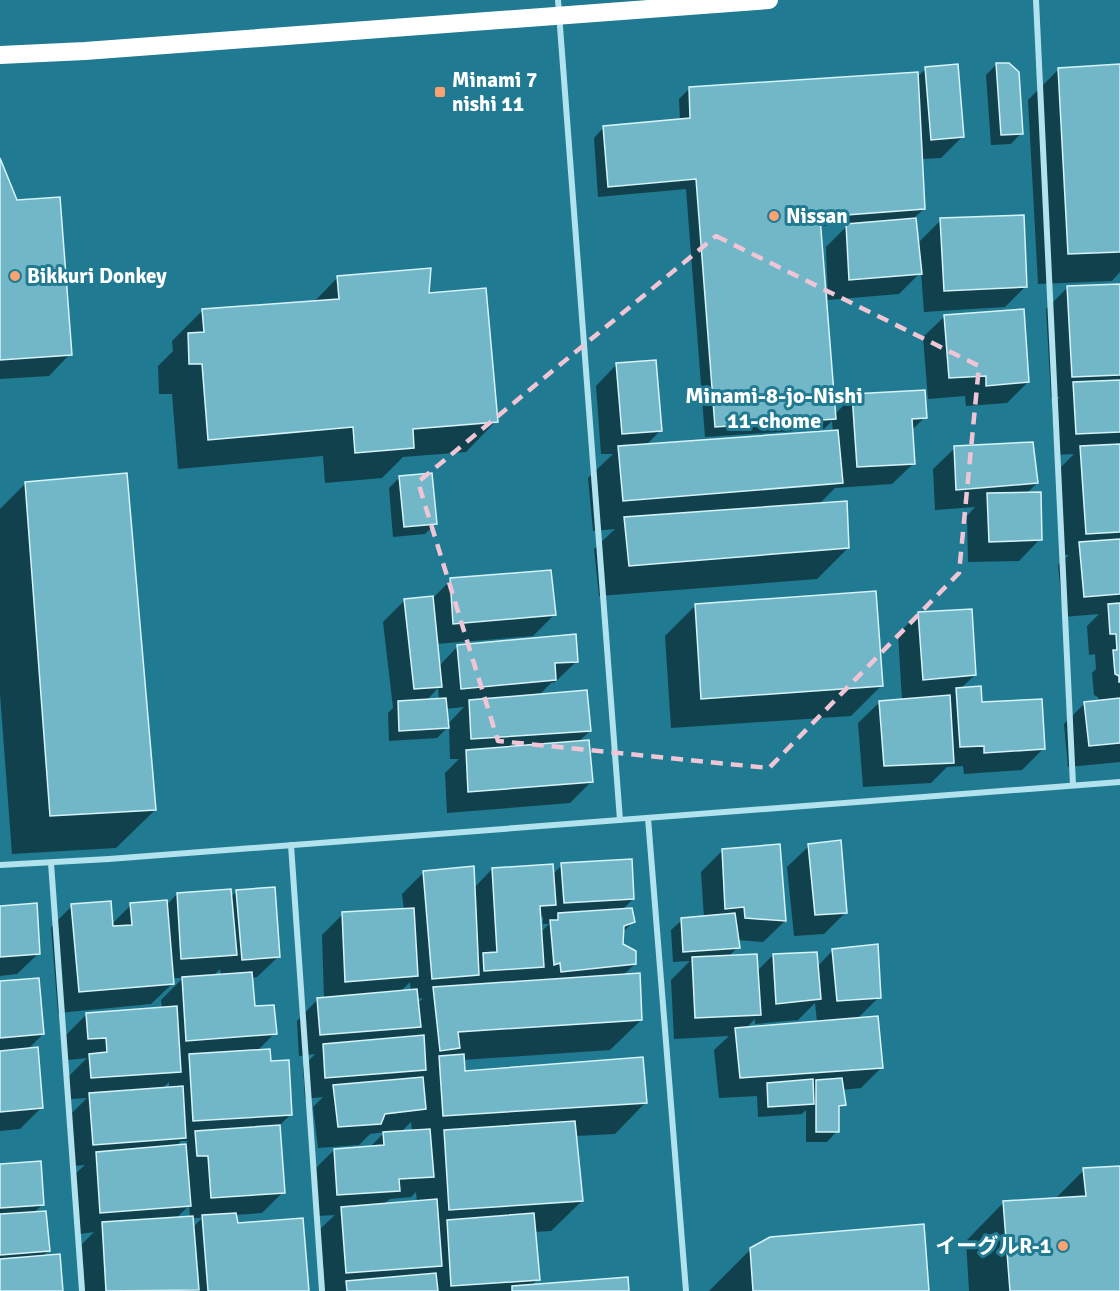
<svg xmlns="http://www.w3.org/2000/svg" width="1120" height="1291" viewBox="0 0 1120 1291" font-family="Signika,'Noto Sans JP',sans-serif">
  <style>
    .shadow { fill: #0007; fill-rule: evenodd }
    .building { fill: #72b7c8; stroke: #d6f3f9; stroke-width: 1.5 }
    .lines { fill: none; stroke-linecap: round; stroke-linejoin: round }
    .street { stroke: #b1e2ed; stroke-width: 6 }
    .highway { stroke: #fff; stroke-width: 18 }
    .marked { fill: none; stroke: #f0c5d6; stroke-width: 4.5; stroke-dasharray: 12 8; stroke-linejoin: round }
    .poi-dot { fill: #faa271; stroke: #207a91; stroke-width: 2 }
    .labels { text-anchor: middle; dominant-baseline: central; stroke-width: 6; stroke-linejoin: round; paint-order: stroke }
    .poi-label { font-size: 21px; font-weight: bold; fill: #fff; stroke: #207a91; text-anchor: start }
    .neighbourhood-label { font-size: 22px; font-weight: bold; fill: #fff; stroke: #207a91 }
  </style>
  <rect width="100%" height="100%" fill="#207a91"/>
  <!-- shadow -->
  <g class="shadow">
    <path d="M996 65 1021 133 1011 144 991 145 986 75Z"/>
    <path d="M1120 66V272L1112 281 1038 284 1028 100 1059 69Z"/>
    <path d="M926 69 962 137 941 158 921 159 924 209 915 217 917 244 941 220 1026 286 1005 307 924 312 921 272 899 294 828 300 826 247 849 224 819 226 834 415 853 396 925 417 911 431 914 463 892 484 835 488 818 505 848 548 817 579 599 596 594 549 615 529 593 531 588 478 613 454H601L596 386 617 364 661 430 645 446 833 432 832 421 824 429 705 437 686 189 598 197 594 138 604 127 680 120 679 99 690 88 917 77Z"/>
    <path d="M0 162 70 354 49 376 0 379Z"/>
    <path d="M338 277 428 294 496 421 466 452 403 457 382 478 325 483 323 456 178 469 172 394H159L158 366 173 351 172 341 203 310 313 303Z"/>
    <path d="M1120 285V762L1068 767 1064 724 1085 703 1099 702 1098 697 1094 695 1092 673 1096 669 1095 654 1089 655 1087 626 1099 614 1063 617 1058 565 1069 555H1065L1059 469 1074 454 1055 455 1052 405 1060 397 1051 398 1046 309 1067 288Z"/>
    <path d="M945 316 1028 382 1007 403 966 406 965 396 928 399 923 337Z"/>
    <path d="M955 448 1037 483 1026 494 1040 539 1019 561 968 562 967 516 975 507 935 510 933 469Z"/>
    <path d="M400 477 436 523 425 534 393 537 389 488Z"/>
    <path d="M26 483 155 810 116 848 12 854 0 694V509Z"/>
    <path d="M451 580 554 615 533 636 436 644 439 666 457 647 577 661 555 682 551 683 538 696 590 731 578 742 591 782 570 803 447 813 445 773 459 759H450L449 726 437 738 389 741 388 713 393 708 383 622 404 601 433 598ZM438 688 439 700 426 701ZM464 707 447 725 445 709Z"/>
    <path d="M696 605 881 686 851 716 671 728 665 636Z"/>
    <path d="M919 613 975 675 960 689 1043 749 1022 770 964 774 963 766 947 767 931 783 863 787 858 723 880 702 902 700 898 634Z"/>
    <path d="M809 846 845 913 824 934 794 936 787 867Z"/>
    <path d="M723 850 785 921 763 942 737 940 738 947 728 957 756 972 773 955 817 967 833 950 879 997 857 1019 882 1067 861 1088 842 1090 844 1104 837 1111V1131L827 1142H806V1110L802 1114 758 1117 757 1096 719 1098 714 1050 729 1036 674 1039 671 980 690 961 673 962 671 930 682 920 704 918 701 872ZM815 1003 817 1022 746 1028 755 1019V1024L798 1020Z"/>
    <path d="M562 865 633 899 622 910 633 922 622 933V945L635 964 623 975 641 1020 610 1050 462 1060 463 1073 645 1103 615 1134 575 1136 582 1201 551 1231 534 1232 538 1279 531 1286 628 1291H325L320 1229 335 1215 316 1216 313 1171 334 1150 369 1148 385 1132 370 1134 359 1145 318 1148 313 1107 323 1097 305 1099 303 1067 315 1054 299 1056 297 1021 318 999H324L322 935 343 914 404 910 402 894 424 872 474 888 492 869 552 875ZM543 916V924H549L540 933 539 920ZM410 982 411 992 399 993ZM423 998 417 1004V999ZM411 1122 412 1131 401 1132ZM416 1192 417 1202 384 1204 390 1199 411 1197Z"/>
    <path d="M237 891 279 956 257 977 251 978 254 1008 275 1033 257 1051 270 1063 291 1114 279 1126 283 1192 262 1213 235 1215 236 1225 308 1291H85L82 1244 94 1232 80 1234 75 1174 85 1165 72 1166 69 1116 87 1098 70 1099 69 1076 87 1058 67 1060 65 1036 86 1015 162 1009 161 1000 183 978H172L173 983 151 1004 58 1013 51 927 72 906 111 925 131 905 166 906 177 894 230 898ZM220 969 221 976H213ZM169 1082V1089H162ZM181 1141H188L183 1146H176ZM189 1206 190 1217 176 1218ZM192 1218H202L193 1227Z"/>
    <path d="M0 907 39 953 17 974 0 976Z"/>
    <path d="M0 983 43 1034 27 1050 42 1107 20 1129 0 1131Z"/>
    <path d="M0 1165 42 1205 33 1213 49 1250 42 1257 62 1291H0Z"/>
    <path d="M1120 1167V1291H969L966 1241 1004 1202 1055 1199 1084 1170Z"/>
    <path d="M751 1249 928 1291H709Z"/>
  </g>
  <!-- building -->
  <g class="building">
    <path d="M996 63H1009L1019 72 1023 134 1001 135Z"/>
    <path d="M958 64 964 137 931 140 925 67Z"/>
    <path d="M1120 64V252L1068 254 1058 68Z"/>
    <path d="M918 72 925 209 820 217 836 419 715 427 696 179 608 187 603 126 690 118 689 87Z"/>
    <path d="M0 158 17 200 60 197 72 355 0 360Z"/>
    <path d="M1024 215 1027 287 944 291 940 218Z"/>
    <path d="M916 218 922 274 849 280 846 224Z"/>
    <path d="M431 268 429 293 486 288 498 422 413 429 414 448 355 453 353 427 208 440 202 364H189L188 333 204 332 202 309 339 299 337 276Z"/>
    <path d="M1120 284V375L1072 377 1067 286Z"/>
    <path d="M1024 309 1029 382 986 386V376L949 378 944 315Z"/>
    <path d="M656 360 662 431 622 434 616 363Z"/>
    <path d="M1120 380V432L1076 434 1073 382Z"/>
    <path d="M925 390 927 418 912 419 915 464 857 467 852 394Z"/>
    <path d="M838 430 843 483 623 501 618 446Z"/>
    <path d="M1033 442 1038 483 956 490 954 446Z"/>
    <path d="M1120 444V532L1086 534 1080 446Z"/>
    <path d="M127 473 156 810 50 816 25 482Z"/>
    <path d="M432 473 437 524 404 527 399 476Z"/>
    <path d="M1041 492 1042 540 989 542 987 493Z"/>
    <path d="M847 501 849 548 629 566 624 517Z"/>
    <path d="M1120 539V594L1084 597 1079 542Z"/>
    <path d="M551 570 556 615 453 624 450 578Z"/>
    <path d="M876 591 883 686 701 699 695 604Z"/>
    <path d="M433 596 442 687 414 689 404 599Z"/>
    <path d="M1120 603V682H1119V676L1115 674 1113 650H1117L1116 634H1110L1108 604Z"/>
    <path d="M972 609 976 675 923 680 918 612Z"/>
    <path d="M576 634 578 662 555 663 556 680 461 689 457 645Z"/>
    <path d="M981 686 982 702 1042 699 1045 749 984 753V746L960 747 956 688Z"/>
    <path d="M587 690 591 731 471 739 469 700Z"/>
    <path d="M950 695 954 763 884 766 879 701Z"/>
    <path d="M446 698 449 728 399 731 398 701Z"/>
    <path d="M1120 698V743L1089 746 1084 702Z"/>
    <path d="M589 740 593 782 468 792 466 750Z"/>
    <path d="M841 840 847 913 815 915 808 844Z"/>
    <path d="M780 844 786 921 745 918 744 907 725 909 722 849Z"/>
    <path d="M632 859 634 899 564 903 561 863Z"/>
    <path d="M553 864 556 905 540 906 544 967 484 971 483 953 497 952 492 868Z"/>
    <path d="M474 866 479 975 432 979 423 871Z"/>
    <path d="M275 887 280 957 242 960 236 890Z"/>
    <path d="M231 889 237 955 181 959 177 893Z"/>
    <path d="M167 900 174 984 79 992 71 904 111 901 113 926 132 925 130 903Z"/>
    <path d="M37 903 40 954 0 957V906Z"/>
    <path d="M414 908 418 976 345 982 342 912Z"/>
    <path d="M632 908 635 922 624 926 623 944 636 951V964L561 972 560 963 554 965 550 920H558V913Z"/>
    <path d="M735 913 740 948 683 952 681 918Z"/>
    <path d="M878 944 881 998 837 1001 832 949Z"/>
    <path d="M817 952 821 999 776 1004 773 954Z"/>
    <path d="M757 954 761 1015 695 1018 692 957Z"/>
    <path d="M252 972 255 1006 274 1005 277 1034 186 1041 182 977Z"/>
    <path d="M640 973 642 1020 458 1032 460 1048 440 1051 433 987Z"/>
    <path d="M39 978 44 1034 0 1038V981Z"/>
    <path d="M417 989 421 1027 320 1035 317 998Z"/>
    <path d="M177 1006 181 1072 91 1078 89 1054 107 1052 106 1038 88 1039 86 1013Z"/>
    <path d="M878 1016 883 1068 740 1078 735 1028Z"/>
    <path d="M424 1035 426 1070 325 1078 323 1044Z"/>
    <path d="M38 1047 43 1108 0 1112V1051Z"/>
    <path d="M270 1049 271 1061 289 1060 292 1115 193 1121 189 1054Z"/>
    <path d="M464 1054 465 1071 643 1057 647 1103 443 1116 439 1056Z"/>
    <path d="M423 1077 426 1109 385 1114 381 1124 338 1127 333 1085Z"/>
    <path d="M842 1078 846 1105 839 1106V1132H816V1080Z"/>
    <path d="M813 1079 814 1104 768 1107 767 1083Z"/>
    <path d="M183 1086 186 1138 93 1145 89 1093Z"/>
    <path d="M575 1121 583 1201 449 1210 444 1130Z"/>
    <path d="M280 1125 285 1193 211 1198 208 1156H197L195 1131Z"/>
    <path d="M430 1129 434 1177 399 1179 400 1191 337 1195 334 1149 384 1145 383 1132Z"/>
    <path d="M186 1144 191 1206 100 1213 96 1152Z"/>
    <path d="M41 1161 44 1205 0 1208V1164Z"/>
    <path d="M1120 1166V1291H1010L1003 1201 1086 1196 1083 1168Z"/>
    <path d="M437 1199 442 1266 346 1273 341 1207Z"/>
    <path d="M46 1211 50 1251 0 1255V1214Z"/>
    <path d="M236 1213 238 1223 303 1218 309 1291H208L202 1215Z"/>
    <path d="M534 1213 540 1280 451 1286 447 1220Z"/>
    <path d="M193 1216 199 1290 106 1291 102 1222Z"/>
    <path d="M924 1224 929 1291H753L750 1248 770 1237Z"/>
    <path d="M60 1254 63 1291H0V1259Z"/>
    <path d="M436 1273 438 1291H347L346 1281Z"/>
    <path d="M628 1277 629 1291H512V1286Z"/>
  </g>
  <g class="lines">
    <!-- street -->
    <g class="street">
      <path d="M558 0 620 820"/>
      <path d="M1036 0 1073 785"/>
      <path d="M648 818 686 1291"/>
      <path d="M291 845 322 1291"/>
      <path d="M51 863 82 1291"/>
      <path d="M0 865 109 859 1120 782"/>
    </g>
    <!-- highway -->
    <path class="highway" d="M0 55 85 51 769 0"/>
  </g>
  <!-- marked area -->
  <path class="marked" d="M716 236 979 366 959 573 769 768 498 741 418 482Z"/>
  <!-- markers -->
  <g class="poi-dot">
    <rect x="434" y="86" width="12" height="12" rx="3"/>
    <circle cx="774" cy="216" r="6"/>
    <circle cx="15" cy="276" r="6"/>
    <circle cx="1063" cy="1246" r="6"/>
  </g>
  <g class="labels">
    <!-- poi labels -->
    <g class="poi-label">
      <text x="452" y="80">Minami 7<tspan x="452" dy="24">nishi 11</tspan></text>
      <text x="786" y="216">Nissan</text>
      <text x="27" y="276">Bikkuri Donkey</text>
      <text x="1051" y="1246" text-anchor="end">イーグルR-1</text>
    </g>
    <!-- neighbourhood labels -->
    <g class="neighbourhood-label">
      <text x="774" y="395">Minami-8-jo-Nishi<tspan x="774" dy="25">11-chome</tspan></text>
    </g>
  </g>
</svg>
